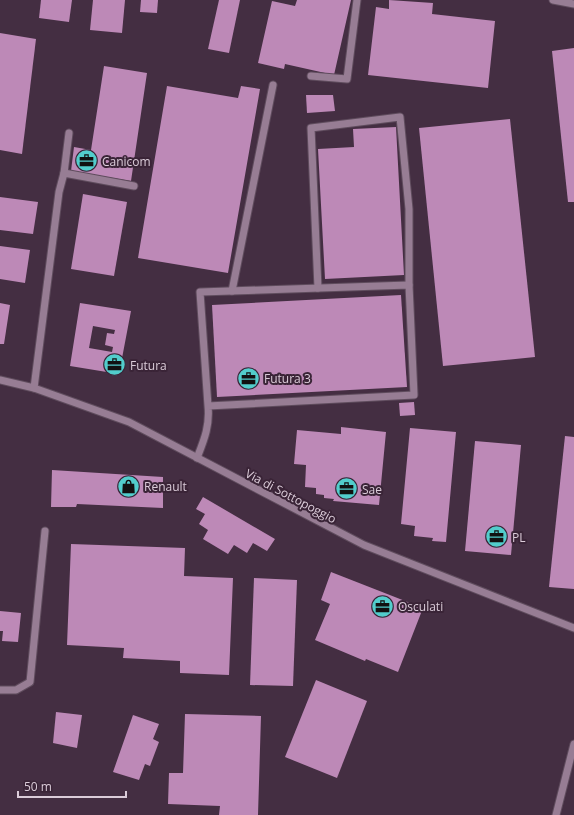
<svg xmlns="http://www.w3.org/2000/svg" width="574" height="815" viewBox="0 0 574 815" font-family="'Open Sans',sans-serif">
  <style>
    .building { fill: #bd89b7; fill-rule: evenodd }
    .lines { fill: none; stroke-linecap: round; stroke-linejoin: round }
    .minor-casing { stroke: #5f4c5d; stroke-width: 9 }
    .minor { stroke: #977d94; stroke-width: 7 }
    .labels { text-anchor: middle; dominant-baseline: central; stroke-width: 4; stroke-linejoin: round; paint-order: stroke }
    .poi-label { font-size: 12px; fill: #dbccd9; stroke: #3a2437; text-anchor: start }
    .street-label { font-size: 12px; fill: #dbccd9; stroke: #3a2437 }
  </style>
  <rect width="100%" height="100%" fill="#442e42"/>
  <!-- building -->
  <g class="building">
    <path d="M41 0H72L69 22 39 18Z"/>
    <path d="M93 0H125L122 33 90 30Z"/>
    <path d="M141 0H158L157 13 140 12Z"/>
    <path d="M219 0H240L229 53 208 49Z"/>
    <path d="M297 0H351L334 75 285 64 284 69 258 63 272 1 295 6Z"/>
    <path d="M389 0 433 3 432 14 495 21 488 88 368 75 376 7 389 9Z"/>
    <path d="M0 33 36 39 22 154 0 150Z"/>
    <path d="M574 48V202H568L552 51Z"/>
    <path d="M104 66 147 73 131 181 71 171 74 147 91 150Z"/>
    <path d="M167 86 238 98 241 86 260 89 228 273 138 258Z"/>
    <path d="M306 95H333L335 111 307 113Z"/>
    <path d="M510 119 535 357 443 366 419 128Z"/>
    <path d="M396 127 404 275 325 279 318 149 354 147 353 129Z"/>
    <path d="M83 194 127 202 114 276 71 269Z"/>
    <path d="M0 197 38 202 33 234 0 230Z"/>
    <path d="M0 246 30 250 25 283 0 279Z"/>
    <path d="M401 295 407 387 217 397 212 305Z"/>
    <path d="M0 303 10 305 4 344H0Z"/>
    <path d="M80 303 131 311 119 374 70 366ZM93 326 115 330 114 334 107 333 105 345 113 347 112 352 89 348Z"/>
    <path d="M414 402 415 415 400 416 399 403Z"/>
    <path d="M341 427 386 432 379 505 333 501 334 499 324 498V495L316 494V488L305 487 306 465 294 464 297 430 341 434Z"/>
    <path d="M410 428 456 432 446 542 432 541 433 538 414 536 415 526 401 524Z"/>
    <path d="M565 436 574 437V589L549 587Z"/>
    <path d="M475 441 521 445 511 555 465 551Z"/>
    <path d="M52 470 163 477V508L77 504 76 507H51Z"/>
    <path d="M203 497 275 539 267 551 253 543 247 553 234 545 228 554 203 539 208 530 199 524 205 514 196 509Z"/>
    <path d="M71 544 185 548 184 576 233 578 229 675 180 673V661L123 658 124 648 67 645Z"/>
    <path d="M331 572 423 608 398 672 366 659 365 661 315 640 330 604 321 600Z"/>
    <path d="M254 578 297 580 293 686 250 685Z"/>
    <path d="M0 611 21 613 18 642 2 641 3 631H0Z"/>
    <path d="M316 680 367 701 337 778 285 757Z"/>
    <path d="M56 712 82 715 77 748 53 743Z"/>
    <path d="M185 714 261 716 258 815H219L220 806 168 804 169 773H183Z"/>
    <path d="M133 715 159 724 153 739 159 742 150 766 145 764 139 780 113 772Z"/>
  </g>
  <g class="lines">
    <defs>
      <g id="minor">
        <path d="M553 0 574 4"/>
        <path d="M311 76 347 79 357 0"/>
        <path d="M64 173 69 133"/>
        <path d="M318 288 311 128 400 117 409 209V285"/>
        <path d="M232 291 273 85"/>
        <path d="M0 380 34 388 129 422 364 545 574 628"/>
        <path d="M34 388 59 192 64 173 134 186"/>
        <path d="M197 458C204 440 210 426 208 406L200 292 409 285 414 395 208 406"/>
        <path d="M0 690H16L30 682 45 531"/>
        <path d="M556 815 574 744"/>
      </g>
    </defs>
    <!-- minor casing -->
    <use href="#minor" class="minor-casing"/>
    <!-- minor -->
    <use href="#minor" class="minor"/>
  </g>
  <!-- icons -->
  <defs>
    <symbol id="office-disc" viewBox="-11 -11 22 22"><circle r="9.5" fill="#52cdcc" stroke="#3a2437"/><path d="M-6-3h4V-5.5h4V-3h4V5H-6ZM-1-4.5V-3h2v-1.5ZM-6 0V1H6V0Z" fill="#111"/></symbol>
    <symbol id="shop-disc" viewBox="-11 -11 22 22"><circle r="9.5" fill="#52cdcc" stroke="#3a2437"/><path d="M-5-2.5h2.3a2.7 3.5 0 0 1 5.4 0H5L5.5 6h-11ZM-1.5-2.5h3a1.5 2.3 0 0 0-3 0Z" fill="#111"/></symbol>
  </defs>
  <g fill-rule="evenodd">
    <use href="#office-disc" x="74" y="148" width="25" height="25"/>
    <use href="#office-disc" x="102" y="352" width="25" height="25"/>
    <use href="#office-disc" x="236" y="366" width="25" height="25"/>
    <use href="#shop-disc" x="116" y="474" width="25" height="25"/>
    <use href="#office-disc" x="334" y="476" width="25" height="25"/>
    <use href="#office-disc" x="484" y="524" width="25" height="25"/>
    <use href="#office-disc" x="370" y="594" width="25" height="25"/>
  </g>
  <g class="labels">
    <!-- poi labels -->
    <g class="poi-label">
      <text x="102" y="161">Canicom</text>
      <text x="130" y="365">Futura</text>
      <text x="264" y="378">Futura 3</text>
      <text x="144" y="486">Renault</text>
      <text x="362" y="489">Sae</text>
      <text x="512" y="537">PL</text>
      <text x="398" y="606">Osculati</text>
    </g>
    <!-- street labels -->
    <g class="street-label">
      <text transform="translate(291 496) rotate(28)">Via di Sottopoggio</text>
    </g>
  </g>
  <!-- scale -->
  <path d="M18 791v6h108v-6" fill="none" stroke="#dbccd9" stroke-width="2"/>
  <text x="24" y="791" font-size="12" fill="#dbccd9" stroke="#3a2437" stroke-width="3" paint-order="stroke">50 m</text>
</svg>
